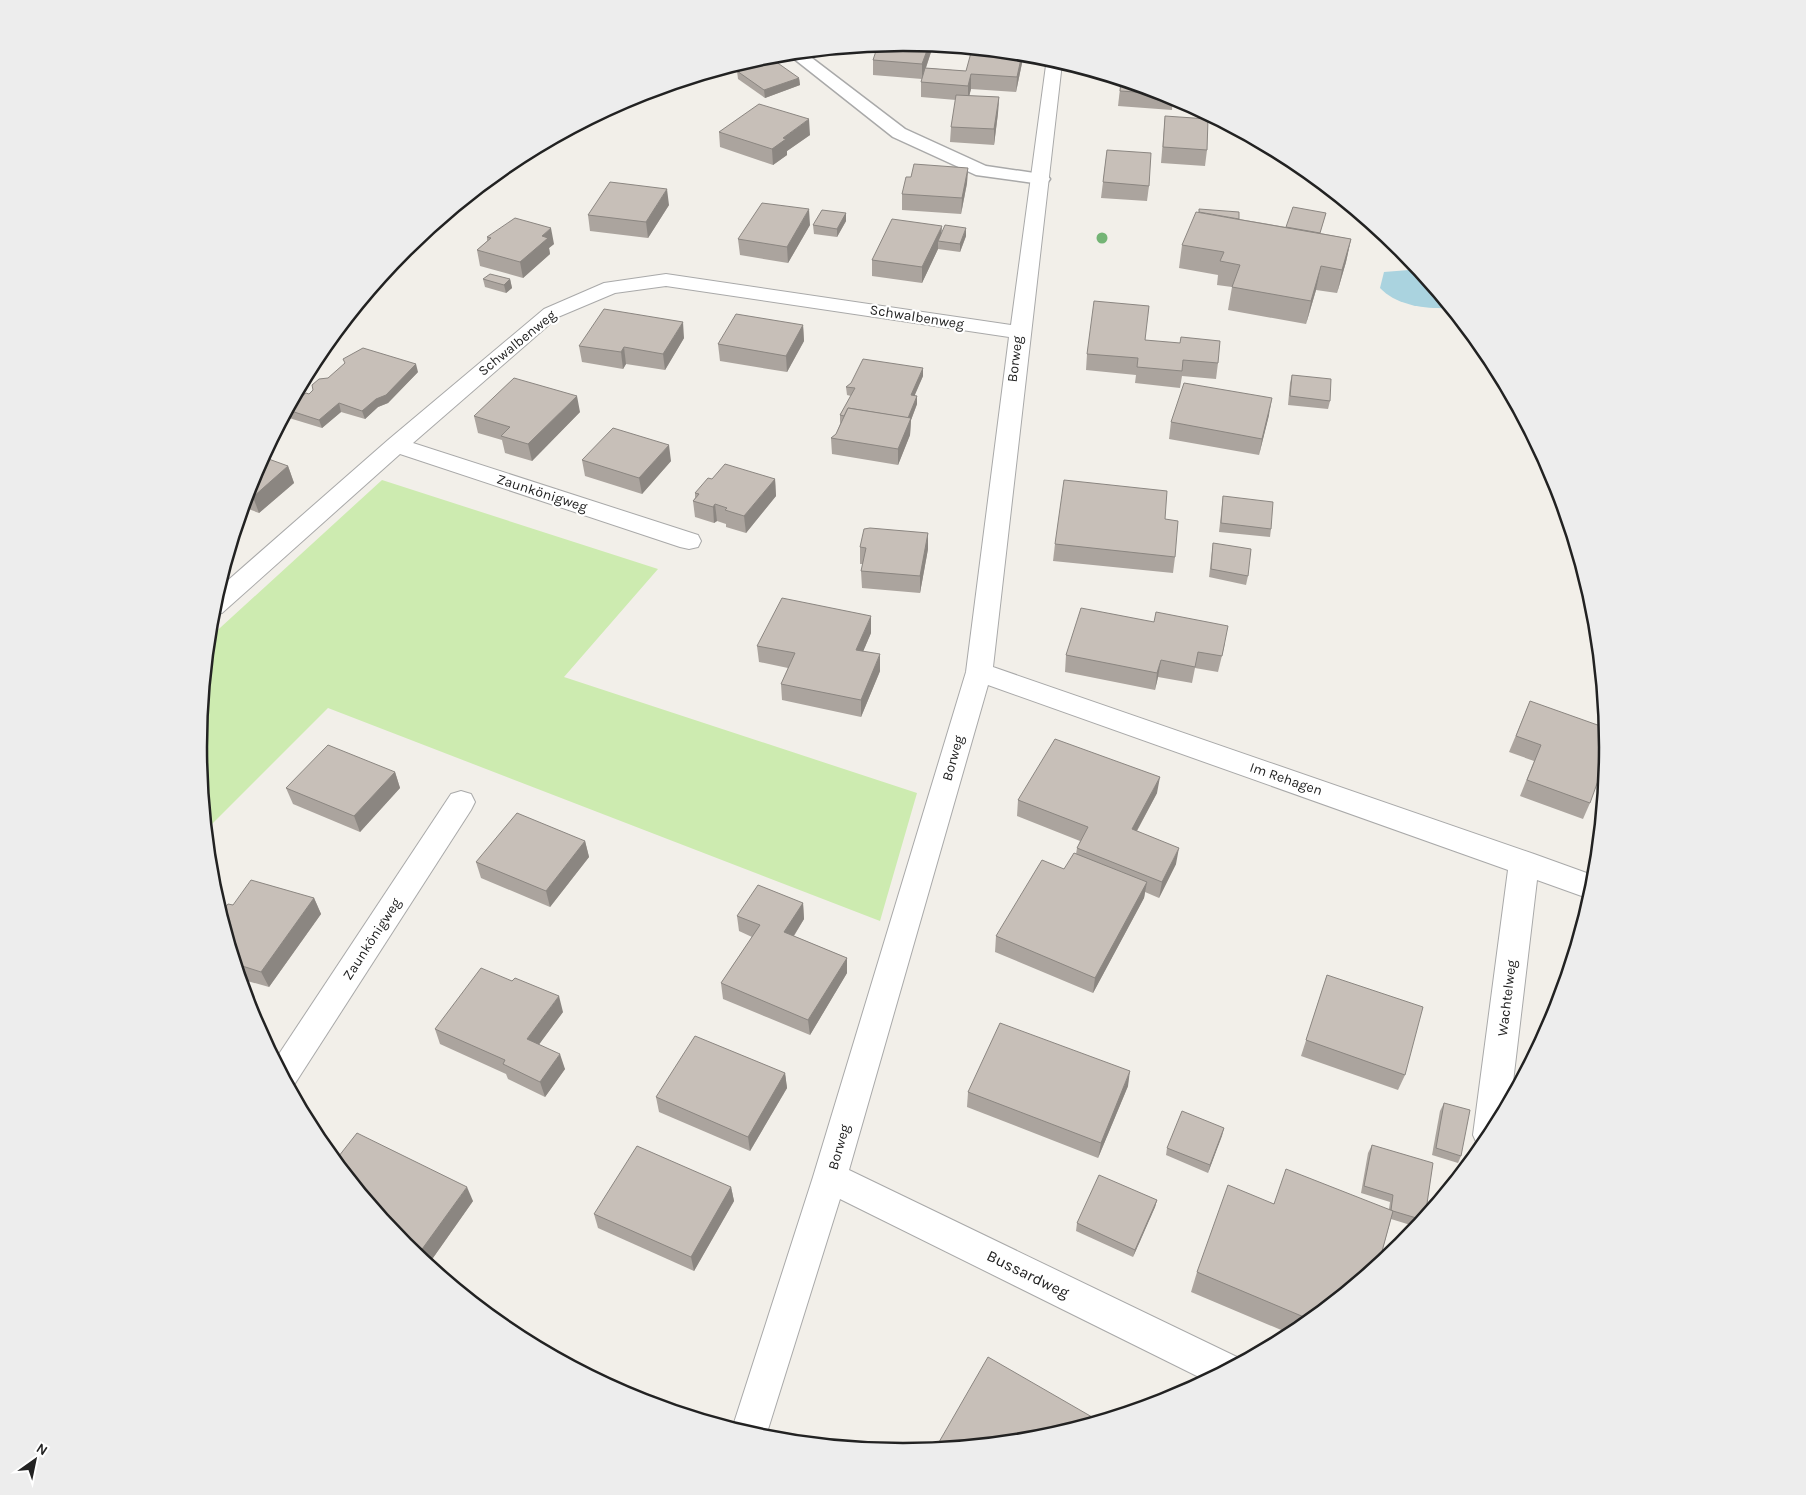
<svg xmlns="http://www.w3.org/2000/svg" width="1806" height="1495" viewBox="0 0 1806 1495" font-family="Karla,sans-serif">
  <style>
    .grass { fill: #cdebb0 }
    .water { fill: #aad3df }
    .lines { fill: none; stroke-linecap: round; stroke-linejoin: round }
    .service-casing { stroke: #a9a9a9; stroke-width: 3 }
    .minor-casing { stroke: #a9a9a9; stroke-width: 2 }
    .service { fill: #fff; fill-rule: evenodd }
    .minor { fill: #fff; fill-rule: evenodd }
    .tree { fill: #74b475 }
    .wall { fill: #aba49e }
    .shaded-wall { fill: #8b8681 }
    .building { fill: #c7bfb8; stroke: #8b8681 }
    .labels { text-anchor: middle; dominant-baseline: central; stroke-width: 4.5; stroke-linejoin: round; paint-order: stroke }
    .street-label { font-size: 14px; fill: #222; stroke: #fff }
    .near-street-label { font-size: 16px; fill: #222; stroke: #fff }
    .rim { fill: none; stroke: #222; stroke-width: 2.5 }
  </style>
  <rect width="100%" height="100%" fill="#f2efe9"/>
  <!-- grass -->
  <path class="grass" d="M382 480 658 569 564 677 917 793 880 921 328 708 206 830 198 747 209 638Z"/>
  <!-- water -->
  <path class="water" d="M1409 270 1422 274 1450 308C1426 309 1397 306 1380 288L1384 272Z"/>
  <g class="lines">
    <defs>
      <path id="service" d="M804 52 905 129 986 166 1041 174 1047 175 1050 179 1047 183 1041 184 976 175 893 137 788 54Z"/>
      <g id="minor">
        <path d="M1047 58 1062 63 993 667 1534 854 1595 876 1590 899 1537 880 1511 1099 1483 1147 1478 1146 1473 1135 1508 870 988 685 849 1170 1239 1358 1241 1362 1207 1381 840 1199 765 1439 732 1429 813 1177 966 672 1009 337 666 286 615 293 558 317 413 443 698 535 701 541 698 547 689 549 680 547 400 454 222 613 211 615 218 589 388 440 544 309 604 283 666 274 1011 325Z"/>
        <path d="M461 791 471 794 475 802 471 810 294 1085 289 1087 275 1060 451 794Z"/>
      </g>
    </defs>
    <!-- service casing -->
    <use href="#service" class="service-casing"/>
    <!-- minor casing -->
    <use href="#minor" class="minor-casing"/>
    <!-- service -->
    <use href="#service" class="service"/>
    <!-- minor -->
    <use href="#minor" class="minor"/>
  </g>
  <!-- trees -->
  <circle class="tree" cx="1102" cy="238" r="5.5"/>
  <!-- wall -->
  <g class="wall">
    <path d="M903 42 932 45V49L926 68 966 71 1022 63 1016 92 971 89 969 96 999 97 998 113 994 145 950 142 951 127 956 100 921 97V82L922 79 873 75V60Z"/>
    <path d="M737 71 799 78 800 85 765 98 738 79Z"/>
    <path d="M1121 80 1173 96 1172 110 1118 106Z"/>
    <path d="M1165 116 1207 150 1205 166 1161 163Z"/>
    <path d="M719 132 810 135 787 151V155L773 165 720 147Z"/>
    <path d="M1107 150 1149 186 1147 201 1101 198Z"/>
    <path d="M968 168 967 183 961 214 902 210V194L911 177Z"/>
    <path d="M669 205 648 238 590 231 588 215Z"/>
    <path d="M846 213V221L837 237 814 234 813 225Z"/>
    <path d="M1326 213 1320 233 1351 239 1346 262 1337 293 1316 290 1306 324 1228 310 1232 287 1217 285 1218 275 1179 268 1182 245 1239 219 1286 227Z"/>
    <path d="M810 225 788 263 740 255 738 239Z"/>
    <path d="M941 233 966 236 960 252 938 249 922 283 872 276V260Z"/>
    <path d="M487 237 554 244 549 248 550 254 523 278 480 266 477 250 487 241Z"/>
    <path d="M483 279H510L512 288 506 293 485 287Z"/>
    <path d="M803 325 804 341 787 372 720 361 718 344Z"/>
    <path d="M684 338 665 370 626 364 623 369 582 362 579 346Z"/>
    <path d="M1145 340 1218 363 1216 379 1182 376 1180 388 1135 383 1136 375 1086 370 1087 354Z"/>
    <path d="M418 372 388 403 378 407 365 419 341 412 322 428 289 418 287 412 290 406 309 394Z"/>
    <path d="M1292 375 1330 401 1328 409 1288 405 1290 383Z"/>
    <path d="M923 376 914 396H917V404L911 420 910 435 898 465 832 454 831 438 836 434 840 424V415L851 396 847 395 846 387Z"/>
    <path d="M580 412 532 461 505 453 502 440 478 433 474 416Z"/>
    <path d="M1269 415 1259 455 1169 439 1171 422Z"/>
    <path d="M582 460 671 461 642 494 585 476Z"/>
    <path d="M288 466 294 483 259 513 243 507 252 477Z"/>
    <path d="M712 479H775L776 496 746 533 726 527V524L717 521 714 523 695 517 693 501 695 498V493Z"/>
    <path d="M1223 496 1271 529 1270 537 1219 532Z"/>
    <path d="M1165 519 1175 557 1173 573 1053 561 1055 544Z"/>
    <path d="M928 533V549L920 593 862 588 861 571 863 564H860V547Z"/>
    <path d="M1213 543 1248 576 1246 585 1209 577Z"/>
    <path d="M871 633 863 651 880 671 861 717 782 700 781 684 788 668 759 662 757 646Z"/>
    <path d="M1225 643 1218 672 1195 668 1192 683 1158 677 1155 690 1065 672 1066 655Z"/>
    <path d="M1530 701 1590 803 1583 819 1520 796 1534 761 1509 752Z"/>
    <path d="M395 772 400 788 360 832 293 804 286 788Z"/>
    <path d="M1157 793 1137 831 1176 864 1159 898 1145 892 1144 898 1093 993 995 952 996 936 1064 869 1076 854 1077 848 1080 841 1017 816 1018 800Z"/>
    <path d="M585 841 589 857 550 907 481 878 476 862Z"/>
    <path d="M314 898 321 914 269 987 240 979 220 914 233 905Z"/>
    <path d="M803 903 804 919 794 936 847 958V973L810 1035 723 999 721 983 752 937 739 931 737 916Z"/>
    <path d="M1327 975 1405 1075 1398 1090 1301 1056Z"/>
    <path d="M563 1012 539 1044 565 1069 545 1097 508 1079 506 1074 440 1044 435 1029Z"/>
    <path d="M785 1073 787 1088 750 1151 659 1112 656 1097Z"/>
    <path d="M1128 1086 1098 1158 967 1107 968 1092Z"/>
    <path d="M1444 1103 1461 1156 1458 1163 1432 1155 1440 1111Z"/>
    <path d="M1224 1128 1208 1173 1166 1155 1167 1148Z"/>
    <path d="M1372 1145 1425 1217 1417 1227 1391 1219 1378 1266 1294 1334 1293 1335 1191 1292 1197 1272 1274 1203 1389 1209 1390 1202 1361 1193 1368 1153Z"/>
    <path d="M335 1161 473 1201 428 1265 404 1246Z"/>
    <path d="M731 1187 734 1201 694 1271 598 1228 594 1214Z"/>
    <path d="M1157 1200 1155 1207 1133 1257 1076 1231 1077 1223Z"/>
  </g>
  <!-- shaded-wall -->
  <g class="shaded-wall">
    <path d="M929 45H932V49L922 79V64Z"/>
    <path d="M1022 54H1023L1022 63 1016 92 1017 77Z"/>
    <path d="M971 74V89L968 101V86Z"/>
    <path d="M799 78 800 85 765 98 764 90Z"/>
    <path d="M999 97 998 113 994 145V129Z"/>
    <path d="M809 119 810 135 787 151V155L773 165 772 149 783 138Z"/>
    <path d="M968 168 967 183 961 214 962 198Z"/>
    <path d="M667 189 669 205 648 238 646 222Z"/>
    <path d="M809 209 810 225 788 263 787 247Z"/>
    <path d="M846 213V221L837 237V229Z"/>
    <path d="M942 226 941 241H938V249L922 283V267Z"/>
    <path d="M551 228 554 244 549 248 550 254 523 278 520 262 542 236Z"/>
    <path d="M966 228V236L960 252V244Z"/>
    <path d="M1351 239 1346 262 1337 293 1342 270Z"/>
    <path d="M1321 266 1316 290 1306 324 1311 301Z"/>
    <path d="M510 279 512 288 506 293 504 285Z"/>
    <path d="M683 322 684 338 665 370 663 354Z"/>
    <path d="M803 325 804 341 787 372 786 356Z"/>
    <path d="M624 347 626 364 623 369 621 352Z"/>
    <path d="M416 364 418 372 388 403 378 407 365 419 362 411Z"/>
    <path d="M923 368V376L911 404V395Z"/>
    <path d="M577 396 580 412 532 461 528 444Z"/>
    <path d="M917 396V404L911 420 910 435 898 465V449L905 425Z"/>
    <path d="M1272 398 1269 415 1259 455 1262 439Z"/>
    <path d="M339 403 341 412 322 428 319 420Z"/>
    <path d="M669 445 671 461 642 494 639 478Z"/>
    <path d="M288 466 294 483 259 513 253 497Z"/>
    <path d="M775 479 776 496 746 533 744 516Z"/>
    <path d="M715 504 717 521 714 523 713 507Z"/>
    <path d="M928 533V549L920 593V576Z"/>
    <path d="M871 616V633L857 666 856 650Z"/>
    <path d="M880 654V671L861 717V700Z"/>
    <path d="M1161 660 1158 677 1155 690 1157 673Z"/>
    <path d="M395 772 400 788 360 832 354 816Z"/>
    <path d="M1160 777 1157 793 1129 845 1132 829Z"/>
    <path d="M585 841 589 857 550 907 546 891Z"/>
    <path d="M1179 848 1176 864 1159 898 1162 882Z"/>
    <path d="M1147 882 1144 898 1093 993 1095 978Z"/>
    <path d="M314 898 321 914 269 987 261 972Z"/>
    <path d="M803 903 804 919 786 948 784 932Z"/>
    <path d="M847 958V973L810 1035 808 1020Z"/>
    <path d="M559 996 563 1012 532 1054 527 1039Z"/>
    <path d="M560 1054 565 1069 545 1097 540 1082Z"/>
    <path d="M1130 1071 1128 1086 1098 1158 1101 1143Z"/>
    <path d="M785 1073 787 1088 750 1151 748 1137Z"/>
    <path d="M1224 1128 1222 1136 1208 1173 1210 1165Z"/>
    <path d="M467 1187 473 1201 428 1265 425 1263 420 1252Z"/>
    <path d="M731 1187 734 1201 694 1271 691 1257Z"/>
    <path d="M1157 1200 1155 1207 1133 1257 1135 1250Z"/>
  </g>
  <!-- building -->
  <g class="building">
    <path d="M903 42 929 45 922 64 873 60 878 45Z"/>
    <path d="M972 49 1022 54 1017 77 971 74 968 86 921 82 925 68 966 71Z"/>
    <path d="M772 59 799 78 764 90 737 71Z"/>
    <path d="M1121 80 1166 94 1120 91Z"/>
    <path d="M956 95 999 97 994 129 951 127Z"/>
    <path d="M759 104 809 119 783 138 786 139 772 149 719 132Z"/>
    <path d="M1165 116 1208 119 1207 150 1163 147Z"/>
    <path d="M1107 150 1151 153 1149 186 1103 182Z"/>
    <path d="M914 164 968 168 962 198 902 194 906 177H911Z"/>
    <path d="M610 182 667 189 646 222 588 215Z"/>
    <path d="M762 203 809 209 787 247 738 239Z"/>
    <path d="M1293 207 1326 213 1320 233 1286 227Z"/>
    <path d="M1199 209 1239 212V219L1199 212Z"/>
    <path d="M822 210 846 213 837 229 813 225Z"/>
    <path d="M1196 212 1351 239 1342 270 1321 266 1311 301 1232 287 1240 265 1220 261 1224 252 1182 245Z"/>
    <path d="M515 218 551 228 542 236 548 238 520 262 477 250 491 238 487 237Z"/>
    <path d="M892 219 942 226 922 267 872 260Z"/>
    <path d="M945 225 966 228 960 244 938 241Z"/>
    <path d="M490 274 510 279 504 285 483 279Z"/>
    <path d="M1094 301 1149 306 1145 340 1180 343 1181 337 1220 341 1218 363 1183 360 1182 371 1137 367 1138 358 1087 354Z"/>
    <path d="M604 309 683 322 663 354 624 347 621 352 579 346Z"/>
    <path d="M736 314 803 325 786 356 718 344Z"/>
    <path d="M363 348 416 364 386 395 376 399 362 411 339 403 319 420 288 410 290 406 306 393 309 394 313 390 312 385 319 379 328 378 345 363 343 359Z"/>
    <path d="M863 359 923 368 911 395 917 396 908 418 848 408 844 416 840 415 855 388 846 387 851 383Z"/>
    <path d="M1292 375 1331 379 1330 401 1290 396Z"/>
    <path d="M514 378 577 396 528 444 501 436 510 427 474 416Z"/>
    <path d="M1184 383 1272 398 1262 439 1171 422Z"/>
    <path d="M848 408 911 418 898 449 831 438 836 434Z"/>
    <path d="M613 428 669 445 639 478 582 460Z"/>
    <path d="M263 457 288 466 253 497 247 494 252 477Z"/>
    <path d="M725 464 775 479 744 516 725 510 727 508 715 504 713 507 693 501 699 494 695 493 708 478 712 479Z"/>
    <path d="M1064 480 1167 491 1165 519 1178 521 1175 557 1055 544Z"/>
    <path d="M1223 496 1273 502 1271 529 1221 523Z"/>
    <path d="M870 528 928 533 920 576 861 571 866 548 860 547 864 529Z"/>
    <path d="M1213 543 1251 549 1248 576 1211 569Z"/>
    <path d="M782 598 871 616 856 650 880 654 861 700 781 684 795 653 757 646Z"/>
    <path d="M1081 608 1154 622 1156 612 1228 626 1222 656 1198 652 1195 667 1161 660 1157 673 1066 655Z"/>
    <path d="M1530 701 1606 728 1608 748 1607 756 1590 803 1527 780 1541 745 1516 736Z"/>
    <path d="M1055 739 1160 777 1132 829 1179 848 1162 882 1077 848 1088 827 1018 800Z"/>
    <path d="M328 745 395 772 354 816 286 788Z"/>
    <path d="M517 813 585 841 546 891 476 862Z"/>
    <path d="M1074 853 1147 882 1095 978 996 936 1042 860 1064 869Z"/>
    <path d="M251 880 314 898 261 972 236 964 220 914 228 904 233 905Z"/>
    <path d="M758 885 803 903 784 932 847 958 808 1020 721 983 760 925 737 916Z"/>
    <path d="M481 968 512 981 515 978 559 996 527 1039 560 1054 540 1082 503 1064 505 1060 435 1029Z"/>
    <path d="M1327 975 1423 1007 1405 1075 1306 1040Z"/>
    <path d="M1000 1023 1130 1071 1101 1143 968 1092Z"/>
    <path d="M695 1036 785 1073 748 1137 656 1097Z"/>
    <path d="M1444 1103 1470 1110 1461 1156 1436 1148Z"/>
    <path d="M1182 1111 1224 1128 1210 1165 1167 1148Z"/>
    <path d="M357 1133 467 1187 420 1252 402 1243 335 1161Z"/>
    <path d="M1372 1145 1433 1163 1425 1217 1423 1220 1393 1211 1391 1210 1393 1195 1364 1186Z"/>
    <path d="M637 1146 731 1187 691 1257 594 1214Z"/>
    <path d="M1286 1169 1393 1211 1378 1266 1311 1320 1197 1272 1228 1185 1274 1204Z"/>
    <path d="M1099 1175 1157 1200 1135 1250 1077 1223Z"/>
    <path d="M988 1357 1099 1421 1040 1439 935 1449Z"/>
  </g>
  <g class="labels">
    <!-- street labels -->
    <g class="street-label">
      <text transform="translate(917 317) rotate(9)">Schwalbenweg</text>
      <text transform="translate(517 343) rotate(-39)">Schwalbenweg</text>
      <text transform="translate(1015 359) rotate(-83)">Borweg</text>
      <text transform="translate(542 493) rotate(18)">Zaunkönigweg</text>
      <text transform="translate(953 758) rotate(-74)">Borweg</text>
      <text transform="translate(1286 779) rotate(19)">Im Rehagen</text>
      <text transform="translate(372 939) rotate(-57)">Zaunkönigweg</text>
      <text transform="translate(1507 998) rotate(-83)">Wachtelweg</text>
      <text transform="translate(839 1147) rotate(-74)">Borweg</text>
    </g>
    <!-- near-street labels -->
    <g class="near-street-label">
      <text transform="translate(1028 1274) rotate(26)">Bussardweg</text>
    </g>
  </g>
  <!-- crop -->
  <path d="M0 0H1806V1495H0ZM207 747a696 696 0 1 1 1392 0a696 696 0 1 1-1392 0Z" fill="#ededed" fill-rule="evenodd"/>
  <path class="rim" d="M207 747a696 696 0 1 1 1392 0a696 696 0 1 1-1392 0Z"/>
  <!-- north arrow -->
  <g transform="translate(35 1460) rotate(33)" stroke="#ffffff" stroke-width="4" paint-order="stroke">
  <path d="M0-4L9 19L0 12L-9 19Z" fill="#222222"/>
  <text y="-8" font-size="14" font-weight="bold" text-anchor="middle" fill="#222222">N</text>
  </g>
</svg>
